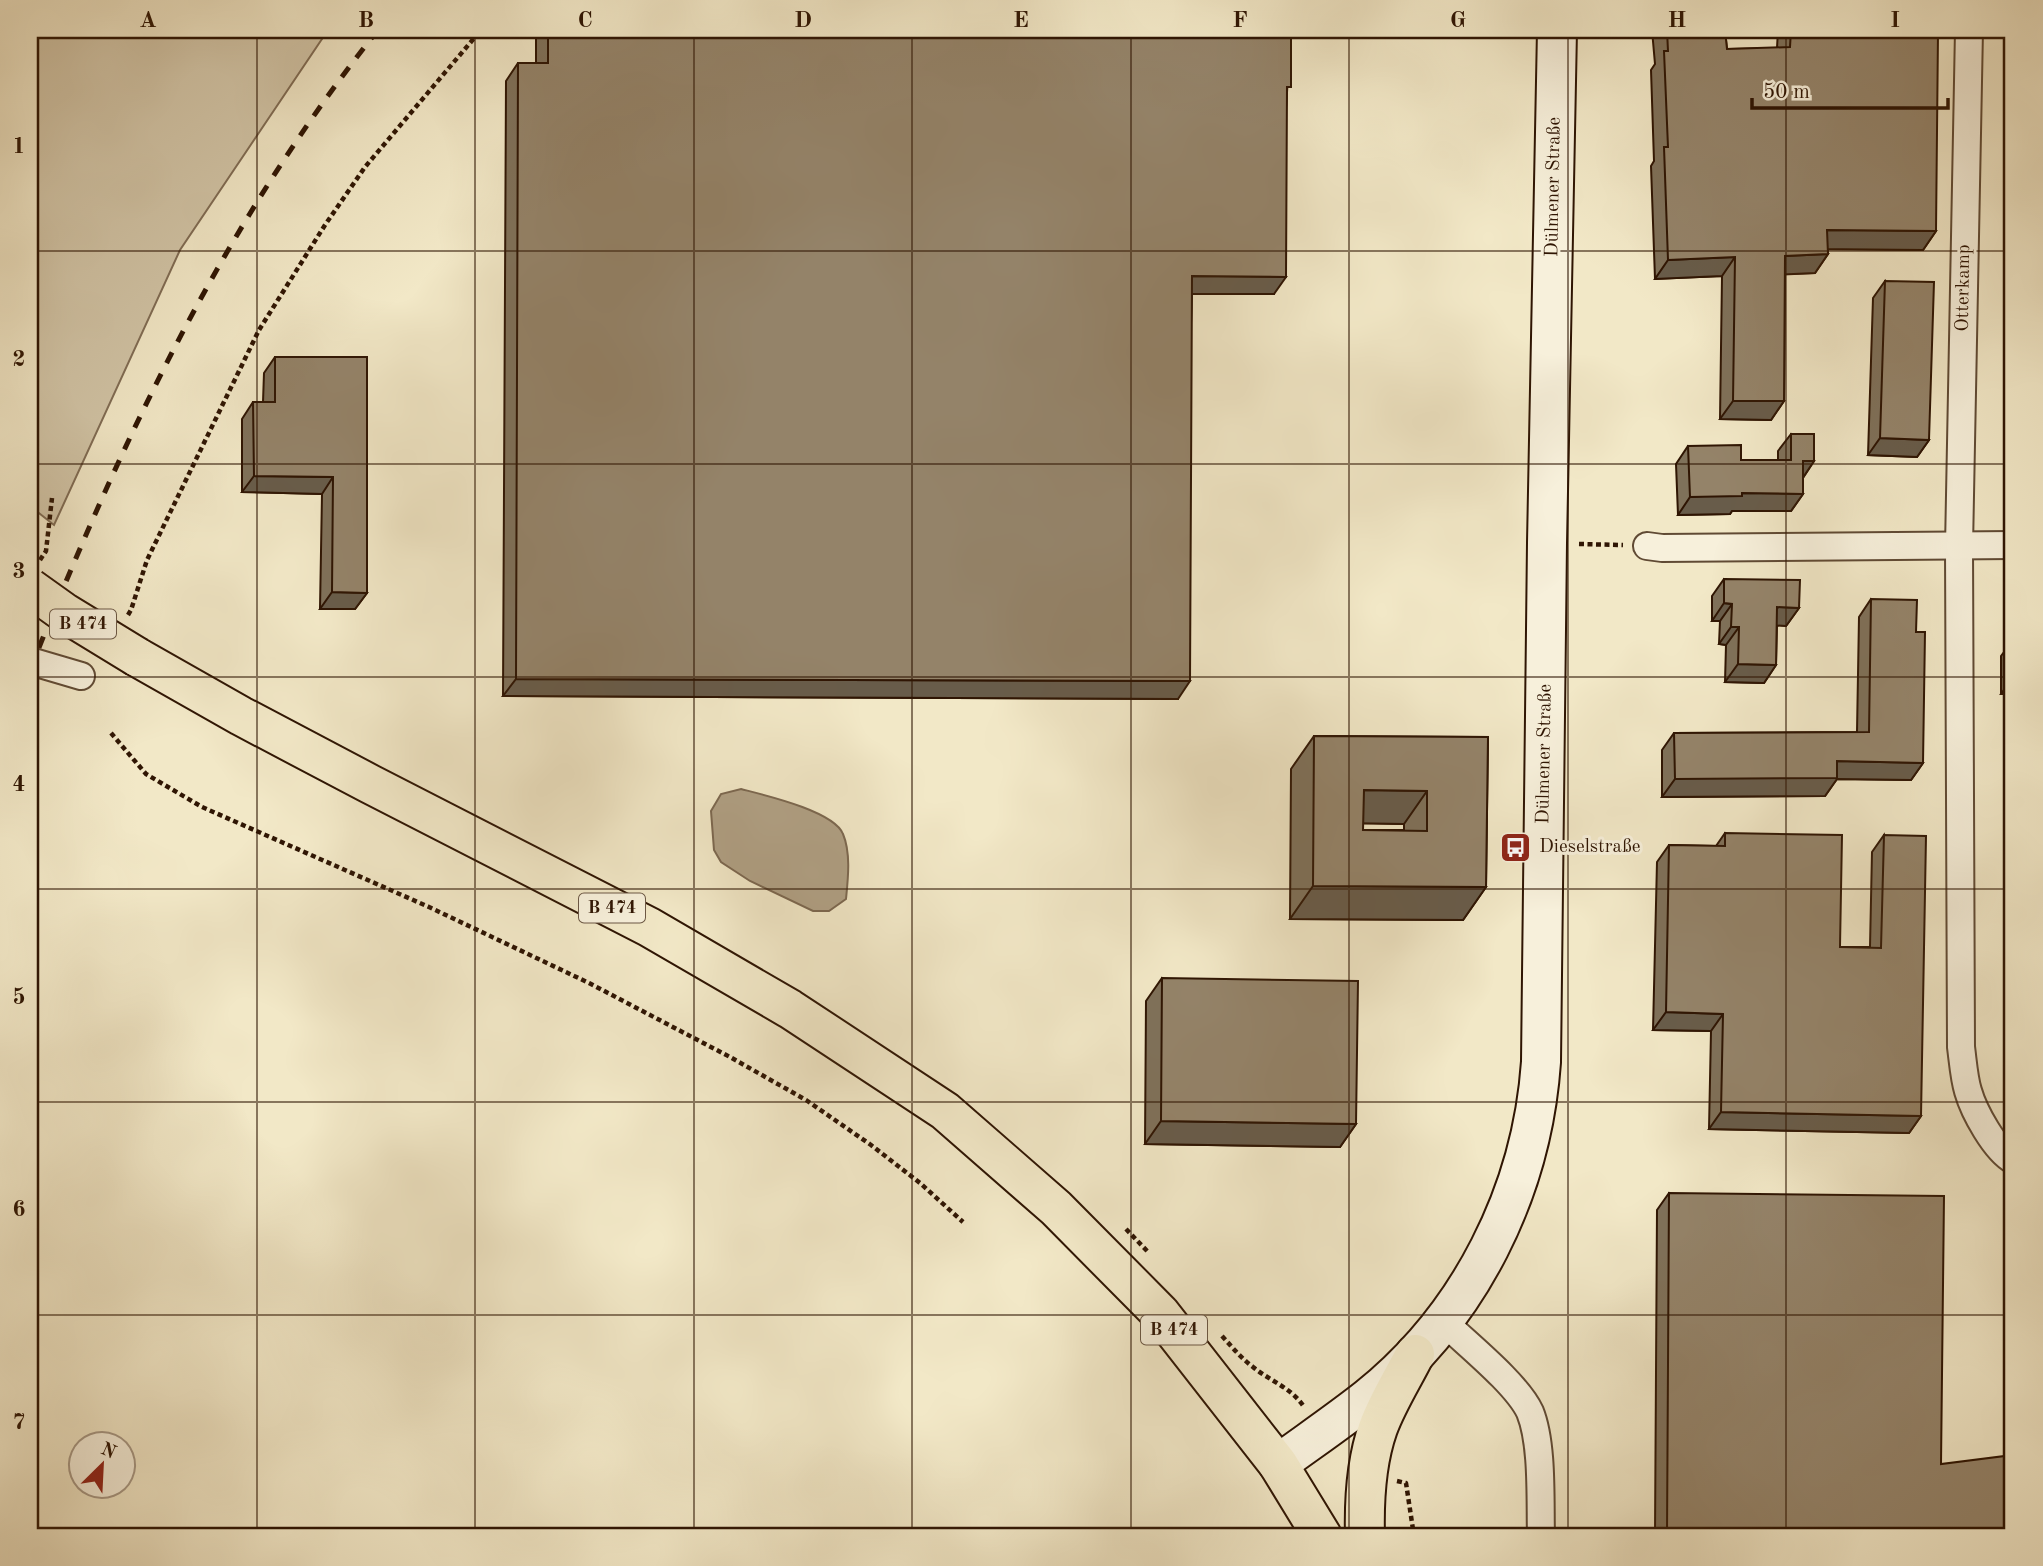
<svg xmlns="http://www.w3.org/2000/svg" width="2043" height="1566" viewBox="0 0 2043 1566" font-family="'Old Standard TT',serif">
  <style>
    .green { fill: #d1c4a6; stroke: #806c54; stroke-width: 2 }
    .water { fill: #b0a084; stroke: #7c6850; stroke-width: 2 }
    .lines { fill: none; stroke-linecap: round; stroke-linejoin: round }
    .street-casing { stroke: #604a34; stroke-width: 30 }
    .secondary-casing { stroke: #2f1503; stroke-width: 42 }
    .primary-casing { stroke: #2f1503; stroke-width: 42 }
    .path { stroke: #2f1503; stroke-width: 4.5; stroke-dasharray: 5 3.5; stroke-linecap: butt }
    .street { stroke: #f7f0db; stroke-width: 26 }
    .secondary { stroke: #f7f0db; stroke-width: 38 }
    .primary { stroke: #f2e8c7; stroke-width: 38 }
    .rail { stroke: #2f1503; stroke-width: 5; stroke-dasharray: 12 12; stroke-linecap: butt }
    .primary-bridge-casing { stroke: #2f1503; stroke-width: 42; stroke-linecap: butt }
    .primary-bridge { stroke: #f2e8c7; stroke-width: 38 }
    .wall { fill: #7f715a; stroke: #2f1503; stroke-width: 2; fill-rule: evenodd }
    .shaded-wall { fill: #685c4a; stroke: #2f1503; stroke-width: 2 }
    .building { fill: #948369; stroke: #2f1503; stroke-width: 2; fill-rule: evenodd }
    .grid { fill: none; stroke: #2f1503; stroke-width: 2; stroke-opacity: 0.55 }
    .labels { text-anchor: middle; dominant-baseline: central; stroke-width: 6; stroke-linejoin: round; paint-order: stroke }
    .shield { fill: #f7f0db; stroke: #6b5744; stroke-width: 2 }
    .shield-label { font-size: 18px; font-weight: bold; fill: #2f1503 }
    .street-label { font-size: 19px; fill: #2f1503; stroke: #f7f0db }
    .poi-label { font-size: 19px; fill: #2f1503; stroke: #f7f0db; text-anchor: start }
    .neatline { fill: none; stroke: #2f1503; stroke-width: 2.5 }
    .grid-label { font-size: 23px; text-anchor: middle; font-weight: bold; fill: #2f1503 }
  </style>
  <rect width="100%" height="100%" fill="#f2e8c7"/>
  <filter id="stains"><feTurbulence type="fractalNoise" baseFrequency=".00286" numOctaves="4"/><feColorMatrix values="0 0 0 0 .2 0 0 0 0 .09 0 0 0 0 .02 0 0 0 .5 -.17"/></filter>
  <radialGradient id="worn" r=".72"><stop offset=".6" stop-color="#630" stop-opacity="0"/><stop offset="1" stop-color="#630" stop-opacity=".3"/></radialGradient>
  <!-- green -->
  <path class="green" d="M30 30H328L180 250 54 525 30 506Z"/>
  <!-- water -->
  <path class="water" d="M741 789C764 795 834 811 843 834 851 853 848 879 846 899L829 911H813L750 881 721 862 714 850 711 811 721 794Z"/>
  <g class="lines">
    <defs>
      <g id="street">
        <path d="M1969 30 1959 547 1961 1047C1963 1062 1964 1078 1968 1091 1974 1112 1995 1150 2013 1160"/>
        <path d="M1647 546 1662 548 2013 545"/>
        <path d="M30 661 81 676"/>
        <path d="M1444 1322C1468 1345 1517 1384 1530 1412 1543 1444 1540 1501 1541 1536"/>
      </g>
      <path id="secondary" d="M1278 1464C1308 1442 1339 1421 1368 1398 1470 1316 1532 1192 1541 1062L1547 543 1557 30"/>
      <g id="primary">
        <path d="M137 657 241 716 370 784 649 927 790 1009 945 1111 1056 1208 1160 1313 1278 1464 1322 1536"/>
        <path d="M1365 1536C1364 1500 1366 1462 1378 1428 1387 1403 1403 1378 1415 1354"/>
      </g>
    </defs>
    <!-- street casing -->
    <use href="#street" class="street-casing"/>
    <!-- secondary casing -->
    <use href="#secondary" class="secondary-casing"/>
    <!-- primary casing -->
    <use href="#primary" class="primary-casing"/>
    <!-- path -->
    <g class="path">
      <path d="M1579 544 1623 545"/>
      <path d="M40 560 46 551 52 498"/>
      <path d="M128 615 131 610 147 560 259 330 325 225 365 167 481 30"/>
      <path d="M111 733 146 774 202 807 429 907 589 983 730 1057 806 1100 871 1145 920 1183 963 1222"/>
      <path d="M1126 1229 1149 1253"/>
      <path d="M1222 1336C1232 1347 1241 1358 1253 1367 1270 1381 1292 1388 1304 1407"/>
      <path d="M1397 1481 1406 1483 1414 1536"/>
    </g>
    <!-- street -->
    <use href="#street" class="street"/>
    <!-- secondary -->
    <use href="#secondary" class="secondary"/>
    <!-- primary -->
    <use href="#primary" class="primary"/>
    <!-- rail -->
    <path class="rail" d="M30 670C120 443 225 221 378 30"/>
    <defs>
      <path id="primary-bridge" d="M30 588 65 613 137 657"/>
    </defs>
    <!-- primary-bridge casing -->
    <use href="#primary-bridge" class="primary-bridge-casing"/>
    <!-- primary-bridge -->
    <use href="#primary-bridge" class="primary-bridge"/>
  </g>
  <!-- wall -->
  <g class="wall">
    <path d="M543 30H1291L1274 294H1192L1178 699 503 696 506 81 518 63H536V39Z"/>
    <path d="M1652 30H1725L1727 49 1777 48 1778 30H1906L1936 231 1923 250 1828 249V254L1815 273 1785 274 1784 401 1771 420 1720 419 1722 276 1655 279 1651 166 1654 161 1651 70 1655 64Z"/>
    <path d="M1885 281 1929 440 1917 457 1868 455 1873 298Z"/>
    <path d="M275 357H367V593L355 609H320L322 494 242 492V419L253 402H263L264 373Z"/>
    <path d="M1791 434 1814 461 1803 478V494L1791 511H1732L1730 514 1678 515 1676 464 1688 446 1741 460H1778V451Z"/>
    <path d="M1724 579 1799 608 1786 626 1777 625 1776 665 1764 683 1725 682 1726 645 1719 644 1720 621H1712V596Z"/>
    <path d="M1871 599 1916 632 1923 763 1911 780 1837 779 1825 796 1662 797V750L1674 733 1857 732 1859 617Z"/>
    <path d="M2013 640V694H2001V656Z"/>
    <path d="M1314 736 1488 737 1486 887 1463 920 1290 919 1291 769ZM1363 823 1404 824V830H1363Z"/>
    <path d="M1725 833 1840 947H1870L1872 852 1884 835 1921 1116 1909 1133 1709 1129 1711 1031 1653 1030 1657 862 1669 845 1716 846Z"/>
    <path d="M1162 978 1356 1124 1340 1147 1145 1144 1146 1001Z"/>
    <path d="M1669 1193 1941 1464 2013 1536H1655L1657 1210Z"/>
  </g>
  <!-- shaded-wall -->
  <g class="shaded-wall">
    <path d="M1827 230 1936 231 1923 250 1814 249Z"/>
    <path d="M1828 254 1815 273 1772 275 1785 256Z"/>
    <path d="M1735 257 1722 276 1655 279 1668 260Z"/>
    <path d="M1192 276 1286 277 1274 294H1180Z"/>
    <path d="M1733 401H1784L1771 420 1720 419Z"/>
    <path d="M1880 438 1929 440 1917 457 1868 455Z"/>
    <path d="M1803 461H1814L1802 479Z"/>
    <path d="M254 476 333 477 322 494 242 492Z"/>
    <path d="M1742 493 1803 494 1791 511H1732L1730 514 1678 515 1690 497Z"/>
    <path d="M332 592 367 593 355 609H320Z"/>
    <path d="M1724 603 1732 604 1720 621H1712Z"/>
    <path d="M1777 607 1799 608 1786 626 1765 625Z"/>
    <path d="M1731 627H1739L1726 645 1719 644Z"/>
    <path d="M1738 664 1776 665 1764 683 1725 682Z"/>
    <path d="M2013 677V694H2001Z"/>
    <path d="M516 679 1190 681 1178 699 503 696Z"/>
    <path d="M1837 761 1923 763 1911 780 1837 779 1825 796 1662 797 1675 779Z"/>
    <path d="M1364 790 1427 791 1404 824 1341 823Z"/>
    <path d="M1313 886 1486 887 1463 920 1290 919Z"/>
    <path d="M1666 1012 1723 1014 1711 1031 1653 1030Z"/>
    <path d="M1721 1112 1921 1116 1909 1133 1709 1129Z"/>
    <path d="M1161 1121 1356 1124 1340 1147 1145 1144Z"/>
  </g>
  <!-- building -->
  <g class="building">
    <path d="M548 30H1291V87H1287L1286 277 1192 276 1190 681 516 679 518 63H548Z"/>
    <path d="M1667 30H1725L1727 49 1790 47 1791 30H1906V33H1938L1936 231 1827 230 1828 254 1785 256 1784 401H1733L1735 257 1668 260 1664 147H1668L1664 51H1668Z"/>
    <path d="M1885 281 1934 282 1929 440 1880 438Z"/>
    <path d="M275 357H367V593L332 592 333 477 254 476 253 402H275Z"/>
    <path d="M1791 434H1814V461H1803V494L1742 493V496L1690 497 1688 446 1741 445V460H1791Z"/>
    <path d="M1724 579 1800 580 1799 608 1777 607 1776 665 1738 664 1739 627H1731L1732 604 1724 603Z"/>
    <path d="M1871 599 1917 600 1916 632H1925L1923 763 1837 761V778L1675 779 1674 733 1869 732Z"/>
    <path d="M1314 736 1488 737 1486 887 1313 886ZM1364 790 1427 791V831L1363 830Z"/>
    <path d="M1725 833 1842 835 1840 947 1881 948 1884 835 1926 836 1921 1116 1721 1112 1723 1014 1666 1012 1669 845 1725 846Z"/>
    <path d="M1162 978 1358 981 1356 1124 1161 1121Z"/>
    <path d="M1669 1193 1944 1196 1941 1464 2013 1455V1536H1667Z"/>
  </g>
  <!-- grid -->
  <path class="grid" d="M257 30V1536M475 30V1536M694 30V1536M912 30V1536M1131 30V1536M1349 30V1536M1568 30V1536M1786 30V1536M30 251H2013M30 464H2013M30 677H2013M30 889H2013M30 1102H2013M30 1315H2013"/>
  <!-- icons -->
  <defs>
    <symbol id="bus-square" viewBox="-11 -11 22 22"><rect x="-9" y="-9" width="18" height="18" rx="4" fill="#8f2418" stroke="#f7f0db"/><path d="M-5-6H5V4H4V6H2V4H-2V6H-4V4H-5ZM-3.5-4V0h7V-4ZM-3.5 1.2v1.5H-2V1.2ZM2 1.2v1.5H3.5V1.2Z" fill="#fff"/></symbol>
  </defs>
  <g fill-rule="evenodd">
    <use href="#bus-square" x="1498" y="830" width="35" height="35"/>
  </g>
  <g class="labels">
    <!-- shield labels -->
    <g class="shield">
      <rect x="50" y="609.5" width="66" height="29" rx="5"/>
      <rect x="579" y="893.5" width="66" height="29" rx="5"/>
      <rect x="1141" y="1315.5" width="66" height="29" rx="5"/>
    </g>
    <g class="shield-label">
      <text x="83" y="624">B 474</text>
      <text x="612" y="908">B 474</text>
      <text x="1174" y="1330">B 474</text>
    </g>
    <!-- street labels -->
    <g class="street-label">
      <text transform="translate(1554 187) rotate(-89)">Dülmener Straße</text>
      <text transform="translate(1964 288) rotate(-89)">Otterkamp</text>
      <text transform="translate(1545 754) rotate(-89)">Dülmener Straße</text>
    </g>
    <!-- poi labels -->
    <g class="poi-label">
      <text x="1539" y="847">Dieselstraße</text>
    </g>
  </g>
  <!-- margin -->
  <rect width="2043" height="1566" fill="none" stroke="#f2e8c7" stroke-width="77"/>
  <!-- north arrow -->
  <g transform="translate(102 1465) rotate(24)"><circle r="33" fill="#f7f0db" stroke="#a79885" stroke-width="2"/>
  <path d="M0-5L12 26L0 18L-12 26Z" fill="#8f2418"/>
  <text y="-10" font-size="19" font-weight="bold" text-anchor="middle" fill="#2f1503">N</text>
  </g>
  <!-- scale -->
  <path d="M1752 98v10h196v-10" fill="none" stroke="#2f1503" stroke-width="3.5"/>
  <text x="1763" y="98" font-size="21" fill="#2f1503" stroke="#f7f0db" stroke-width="5" paint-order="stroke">50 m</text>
  <rect x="38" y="38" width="1966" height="1490" class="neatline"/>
  <g class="grid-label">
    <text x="148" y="27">A</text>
    <text x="366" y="27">B</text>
    <text x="585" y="27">C</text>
    <text x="803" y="27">D</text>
    <text x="1021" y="27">E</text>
    <text x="1240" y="27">F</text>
    <text x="1458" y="27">G</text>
    <text x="1677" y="27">H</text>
    <text x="1895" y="27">I</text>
    <text x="19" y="153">1</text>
    <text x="19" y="366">2</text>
    <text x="19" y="578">3</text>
    <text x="19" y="791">4</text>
    <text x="19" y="1004">5</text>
    <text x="19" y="1216">6</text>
    <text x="19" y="1429">7</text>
  </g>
  <rect width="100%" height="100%" filter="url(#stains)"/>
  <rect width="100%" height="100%" fill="url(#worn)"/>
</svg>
